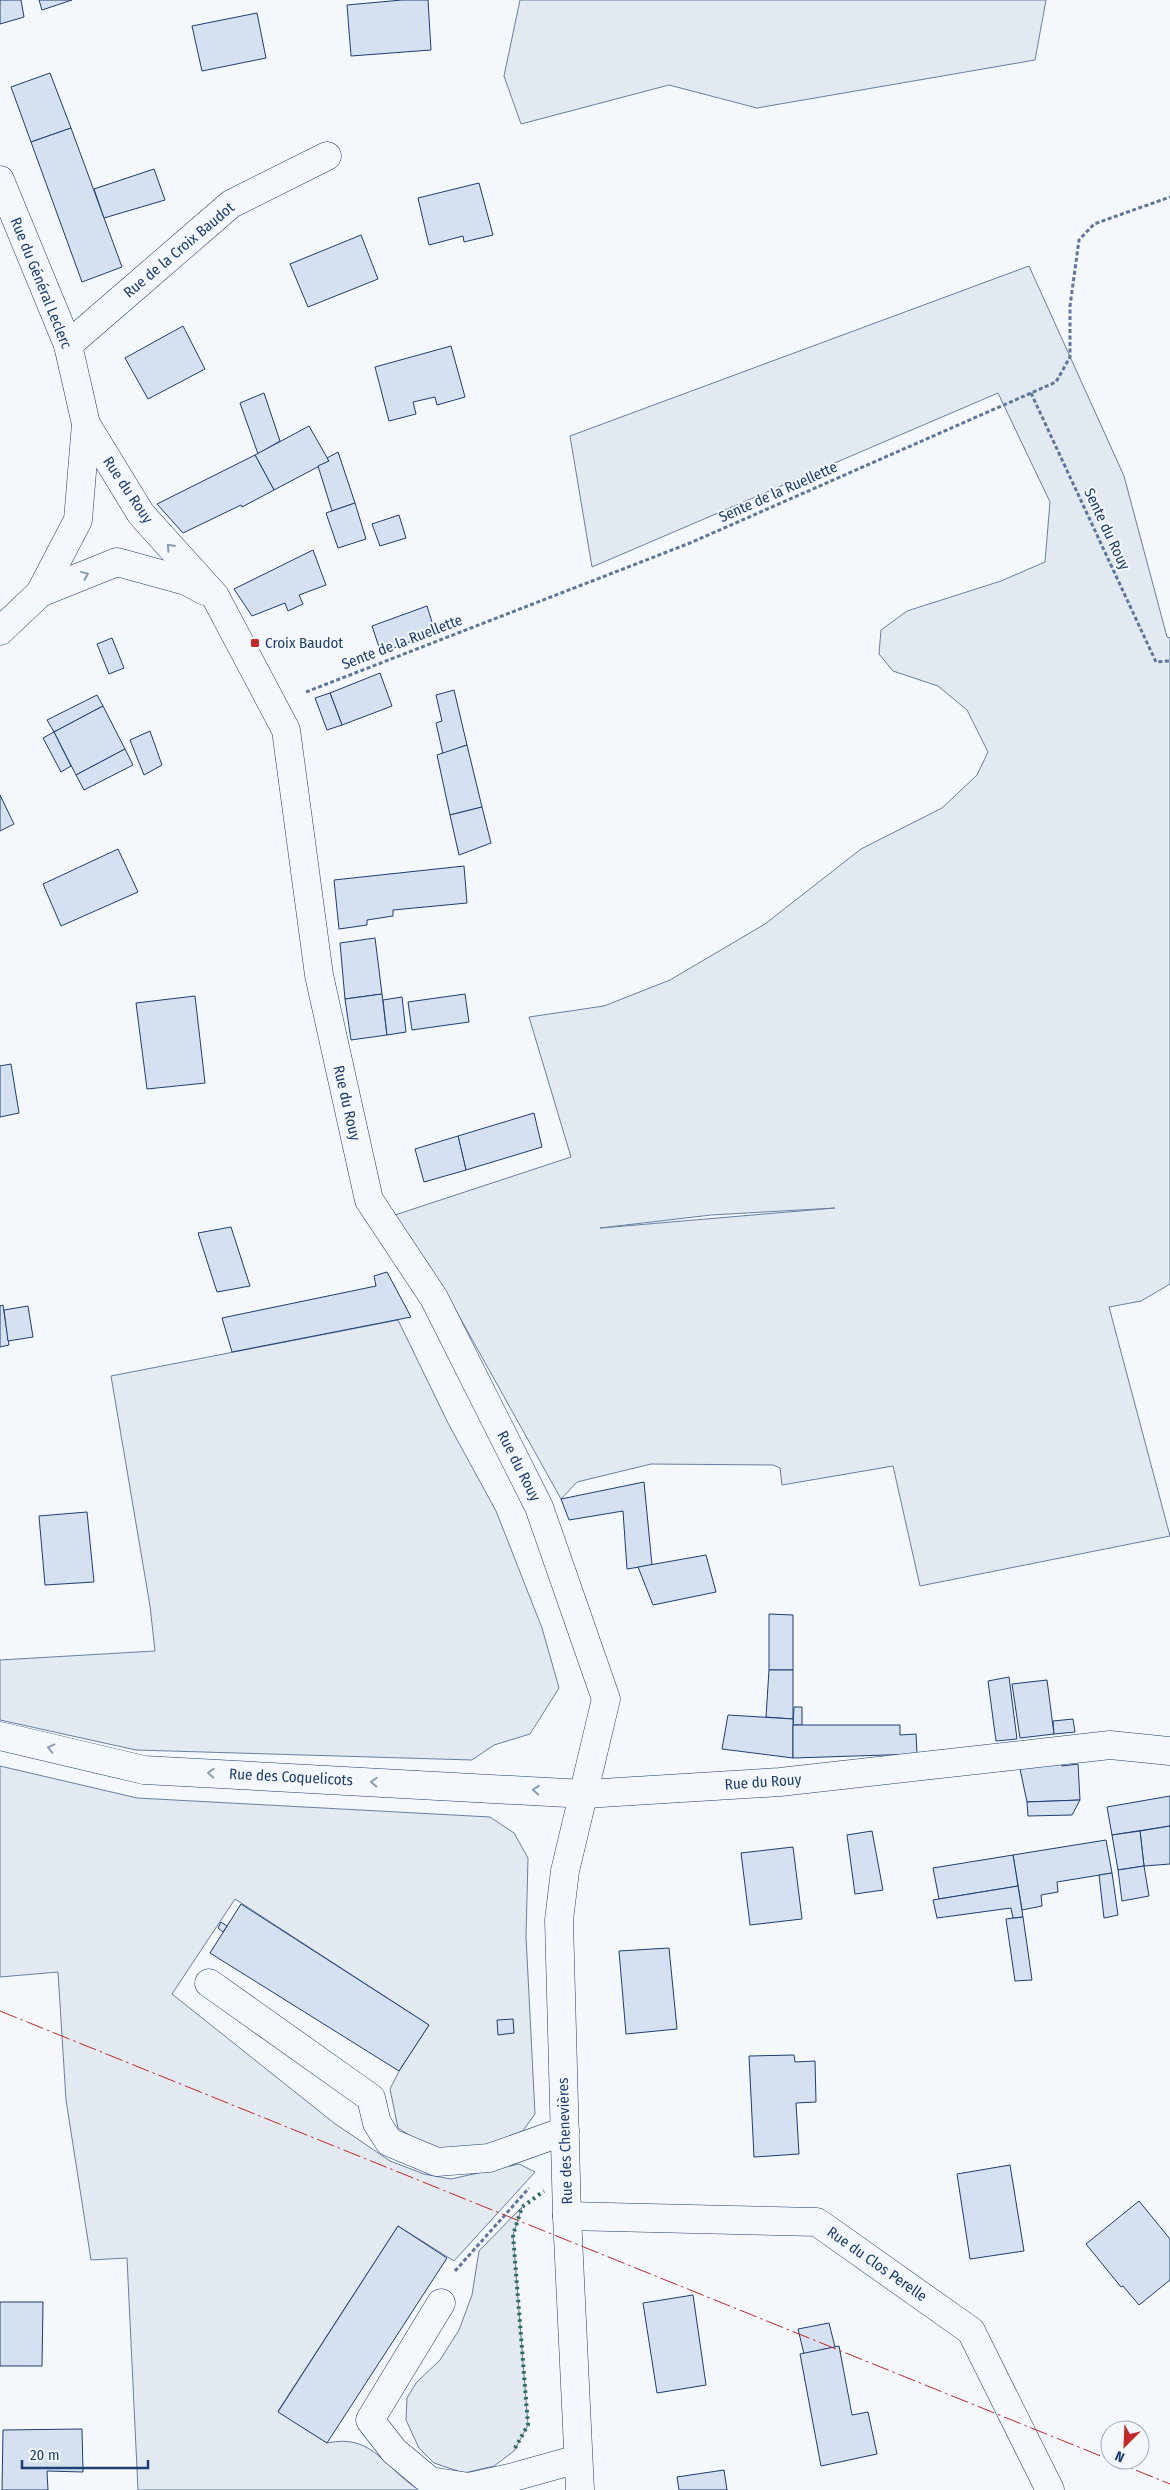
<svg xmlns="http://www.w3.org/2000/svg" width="1170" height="2490" viewBox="0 0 1170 2490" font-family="'Fira Sans Condensed',sans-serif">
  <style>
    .green { fill: #e3e9f0; stroke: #687fa3; fill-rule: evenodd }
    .building { fill: #d5e0f0; stroke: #1d3f73 }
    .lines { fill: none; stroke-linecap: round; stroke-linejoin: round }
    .minor-casing { stroke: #1d3f73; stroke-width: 29 }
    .path { stroke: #5e769c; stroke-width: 3; stroke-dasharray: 4 2.5; stroke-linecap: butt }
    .minor { stroke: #f4f7fb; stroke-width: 28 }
    .hedge { stroke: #2c6c60; stroke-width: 4; stroke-dasharray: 2.5 4; stroke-linecap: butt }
    .power { stroke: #c62828; stroke-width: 1; stroke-dasharray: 18 4 2.5 4; stroke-linecap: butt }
    .oneway { stroke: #889bb7 }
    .poi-dot { fill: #c62828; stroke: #f4f7fb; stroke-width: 2 }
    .labels { text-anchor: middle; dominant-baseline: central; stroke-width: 4; stroke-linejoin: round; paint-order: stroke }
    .street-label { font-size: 15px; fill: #1d3f73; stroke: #f4f7fb }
    .poi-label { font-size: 15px; fill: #1d3f73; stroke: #f4f7fb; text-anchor: start }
  </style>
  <rect width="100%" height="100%" fill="#f4f7fb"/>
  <!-- green -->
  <g class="green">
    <path d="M520 0H1046L1035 60 757 108 669 85 521 124 504 76Z"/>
    <path d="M1029 266 1124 476 1167 637 1170 638V1284L1141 1301 1109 1307 1170 1536 920 1586 893 1466 782 1485 780 1468 773 1465 651 1464 577 1482 561 1499 444 1289 395 1215 571 1157 529 1017 604 1006 670 980 765 924 861 849 942 808 977 775 988 752 967 710 938 686 893 671 879 654 881 630 907 611 1001 581 1045 562 1050 502 998 393 592 567 570 436ZM835 1208 601 1228H600L711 1215Z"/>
    <path d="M398 1320 448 1423 496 1511 542 1628 559 1688 530 1734 494 1745 472 1760 136 1750 0 1720V1660L155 1651 150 1606 111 1376Z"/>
    <path d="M0 1766 137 1798 490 1817 514 1833 528 1858 526 1936 535 2114 522 2132 499 2143 444 2151 420 2142 398 2128 390 2089 399 2071 429 2025 235 1899 172 1994 334 2123 390 2161 424 2174 451 2179 519 2164 535 2172 454 2261 398 2226 278 2411 327 2443C373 2433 384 2468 419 2490H138L127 2258 91 2260 66 2100 58 1972 0 1977Z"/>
    <path d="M522 2207 513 2235 528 2425 514 2451 494 2466 464 2473 434 2463 419 2448 406 2420 407 2398 416 2383 440 2360 459 2330 472 2295 479 2251Z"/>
  </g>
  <!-- building -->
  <g class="building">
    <path d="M0 0H21L24 17 0 24Z"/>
    <path d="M39 0H72L42 10Z"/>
    <path d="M402 0H428L431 50 351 56 347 5Z"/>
    <path d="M257 13 266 58 202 71 192 26Z"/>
    <path d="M50 73 71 128 31 142 11 87Z"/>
    <path d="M71 128 122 267 82 282 31 142Z"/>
    <path d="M154 169 165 200 104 218 94 189Z"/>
    <path d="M479 183 493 235 464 242 463 236 429 245 418 198Z"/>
    <path d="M361 235 378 279 308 307 290 264Z"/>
    <path d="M183 326 205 369 148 399 125 358Z"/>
    <path d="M451 346 465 397 437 405 435 397 413 402 416 414 389 421 375 367Z"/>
    <path d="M264 393 280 441 258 454 240 403Z"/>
    <path d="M309 426 329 461 274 490 255 455Z"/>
    <path d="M338 452 355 503 332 511 318 466 329 461 327 458Z"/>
    <path d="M255 455 274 490 242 507 241 505 183 533 157 504Z"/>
    <path d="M355 503 366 539 338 548 326 513Z"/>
    <path d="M399 515 406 538 380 546 372 524Z"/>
    <path d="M313 550 326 585 299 595 303 604 288 611 285 603 252 616 234 589Z"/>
    <path d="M427 606 435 632 381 653 372 626Z"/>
    <path d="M112 638 124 668 109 674 97 644Z"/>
    <path d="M380 673 392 706 342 725 330 693Z"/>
    <path d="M454 690 467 745 443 754 436 723 442 721 436 695Z"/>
    <path d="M330 693 342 725 327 730 315 698Z"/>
    <path d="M97 695 103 706 54 732 47 720Z"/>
    <path d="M103 706 125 749 76 775 54 732Z"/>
    <path d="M150 731 162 765 144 775 130 740Z"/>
    <path d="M54 732 71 766 61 772 43 738Z"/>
    <path d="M467 745 482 807 450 815 437 755Z"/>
    <path d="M125 749 133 765 84 790 76 775Z"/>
    <path d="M0 795 14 824 0 831Z"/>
    <path d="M482 807 491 843 459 855 450 815Z"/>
    <path d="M118 849 138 892 61 926 43 884Z"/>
    <path d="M464 866 467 903 393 910V916L367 920V925L339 929 334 880Z"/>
    <path d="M375 938 382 994 345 999 340 943Z"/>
    <path d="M382 994 387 1035 351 1040 345 999Z"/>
    <path d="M465 994 469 1022 412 1030 408 1002Z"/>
    <path d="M195 996 205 1083 147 1089 136 1003Z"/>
    <path d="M402 997 406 1032 387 1035 383 1000Z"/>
    <path d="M11 1064 19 1113 0 1117V1066Z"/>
    <path d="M534 1113 542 1147 466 1170 458 1136Z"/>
    <path d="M458 1136 466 1170 424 1182 415 1149Z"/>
    <path d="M231 1227 250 1286 217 1292 198 1233Z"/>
    <path d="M387 1272 411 1317 232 1352 222 1318 376 1286 374 1276Z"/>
    <path d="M3 1305 9 1345 0 1347V1306Z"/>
    <path d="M28 1306 33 1337 8 1341 4 1310Z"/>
    <path d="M644 1482 652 1565 627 1569 623 1511 569 1520 561 1499Z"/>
    <path d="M87 1512 94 1582 45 1585 39 1516Z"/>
    <path d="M706 1555 716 1592 653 1605 638 1567Z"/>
    <path d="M769 1614 793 1615V1670H769Z"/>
    <path d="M769 1670H793V1719L766 1717Z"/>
    <path d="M1009 1677 1017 1739 996 1741 988 1681Z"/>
    <path d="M1047 1680 1054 1734 1020 1738 1012 1684Z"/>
    <path d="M794 1707H802V1725H793Z"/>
    <path d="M728 1715 793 1719V1758L722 1749Z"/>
    <path d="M1073 1719 1075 1732 1054 1734 1053 1721Z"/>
    <path d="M793 1725H900V1735L916 1734 917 1754 793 1758Z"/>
    <path d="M1060 1763 1062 1766 1078 1764 1080 1800 1027 1802 1020 1769Z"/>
    <path d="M1170 1796V1826L1112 1835 1107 1807Z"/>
    <path d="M1080 1800 1072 1815 1028 1816 1027 1802Z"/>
    <path d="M1170 1826V1864L1144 1866 1140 1831Z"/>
    <path d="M872 1831 883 1890 855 1894 847 1835Z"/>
    <path d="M1140 1831 1144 1866 1118 1870 1112 1835Z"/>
    <path d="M1106 1840 1112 1873 1057 1882 1058 1892 1041 1895 1042 1906 1022 1910 1013 1855Z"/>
    <path d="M793 1847 802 1919 750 1925 741 1853Z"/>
    <path d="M1013 1855 1018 1886 939 1899 933 1868Z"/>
    <path d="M1144 1866 1149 1896 1122 1901 1118 1870Z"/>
    <path d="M1112 1873 1118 1915 1104 1918 1099 1875Z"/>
    <path d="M1018 1886 1023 1917 1013 1918 1011 1908 937 1918 933 1900Z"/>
    <path d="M241 1904 429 2025 399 2071 210 1953Z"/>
    <path d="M1023 1917 1032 1980 1015 1981 1006 1919Z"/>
    <path d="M221 1922 227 1926 223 1932 218 1928Z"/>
    <path d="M669 1948 677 2029 626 2034 619 1951Z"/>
    <path d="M513 2019 514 2033 498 2035 497 2020Z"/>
    <path d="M794 2055 795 2062 815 2061 816 2102 796 2103 799 2154 754 2157 749 2056Z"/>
    <path d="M1010 2165 1024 2251 970 2259 957 2174Z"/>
    <path d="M1139 2201 1170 2239V2280L1139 2305 1123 2286 1121 2287 1086 2244Z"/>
    <path d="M398 2226 447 2258 327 2443 278 2412Z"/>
    <path d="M693 2295 706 2385 657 2393 643 2303Z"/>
    <path d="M0 2302H43L42 2366H0Z"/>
    <path d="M829 2323 835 2347 804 2354 798 2329Z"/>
    <path d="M839 2346 852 2415 868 2412 877 2454 821 2466 800 2354Z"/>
    <path d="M82 2429 83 2472 47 2471 48 2490H2L3 2430Z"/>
    <path d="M724 2470 727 2490H679L677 2477Z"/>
  </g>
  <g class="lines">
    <defs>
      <g id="minor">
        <path d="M0 180 68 345 86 424 78 520 40 593 0 631"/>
        <path d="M68 345 231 204 327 156"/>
        <path d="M86 424 141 514 215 596 286 730 319 975 369 1200 434 1298 539 1507 606 1699 565 1871 559 1920 567 2216 580 2490"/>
        <path d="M40 593 117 562 186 581 205 591"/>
        <path d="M0 1736 144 1770 585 1794 780 1782 1110 1745 1170 1751"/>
        <path d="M209 1983 371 2098 377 2123 389 2142 437 2162 489 2158 565 2131"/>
        <path d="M567 2216 817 2222 971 2331 1050 2490"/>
        <path d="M441 2303 370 2420 394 2451 430 2481 469 2487 510 2478 578 2459"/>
      </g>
    </defs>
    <!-- minor casing -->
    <use href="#minor" class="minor-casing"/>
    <!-- path -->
    <g class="path">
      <path d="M1031 393 1156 662 1170 661"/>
      <path d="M306 692 690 543 1056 382 1070 357V306L1079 240 1094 224 1170 197"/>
      <path d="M455 2271 529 2188"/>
    </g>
    <!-- minor -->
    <use href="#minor" class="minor"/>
    <!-- hedge -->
    <path class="hedge" d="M515 2448 528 2425 513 2235 522 2207 544 2191"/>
    <!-- power -->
    <path class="power" d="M0 2011 1170 2484"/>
  </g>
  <!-- one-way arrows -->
  <defs><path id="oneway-chevron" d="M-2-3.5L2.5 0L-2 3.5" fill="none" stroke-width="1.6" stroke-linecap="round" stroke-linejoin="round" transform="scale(1.25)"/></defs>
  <g class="oneway">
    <use href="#oneway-chevron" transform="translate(170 547) rotate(-132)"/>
    <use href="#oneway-chevron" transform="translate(85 575) rotate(-22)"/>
    <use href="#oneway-chevron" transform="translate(51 1748) rotate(-167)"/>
    <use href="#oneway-chevron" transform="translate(211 1773) rotate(-177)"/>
    <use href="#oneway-chevron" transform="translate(374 1782) rotate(-177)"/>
    <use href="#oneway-chevron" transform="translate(536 1790) rotate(-176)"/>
  </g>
  <!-- markers -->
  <rect class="poi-dot" x="250" y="638" width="10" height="10" rx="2.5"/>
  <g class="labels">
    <!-- street labels -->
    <g class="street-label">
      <text transform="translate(179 250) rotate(-40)">Rue de la Croix Baudot</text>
      <text transform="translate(41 283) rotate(68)">Rue du Général Leclerc</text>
      <text transform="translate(128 490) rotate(56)">Rue du Rouy</text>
      <text transform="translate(778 492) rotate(-24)">Sente de la Ruellette</text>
      <text transform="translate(1107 529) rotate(65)">Sente du Rouy</text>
      <text transform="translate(402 642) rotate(-21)">Sente de la Ruellette</text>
      <text transform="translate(347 1103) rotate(77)">Rue du Rouy</text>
      <text transform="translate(519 1466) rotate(63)">Rue du Rouy</text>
      <text transform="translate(291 1777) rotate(3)">Rue des Coquelicots</text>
      <text transform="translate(763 1782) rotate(-4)">Rue du Rouy</text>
      <text transform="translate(565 2141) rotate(-92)">Rue des Chenevières</text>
      <text transform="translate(877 2264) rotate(35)">Rue du Clos Perelle</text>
    </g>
    <!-- poi labels -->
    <g class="poi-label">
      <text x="265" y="643">Croix Baudot</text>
    </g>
  </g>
  <!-- north arrow -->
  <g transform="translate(1125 2445) rotate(204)"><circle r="24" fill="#f4f7fb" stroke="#9eadc5"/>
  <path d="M0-4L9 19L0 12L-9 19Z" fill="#c62828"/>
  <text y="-8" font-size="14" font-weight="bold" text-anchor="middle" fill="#1d3f73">N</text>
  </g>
  <!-- scale -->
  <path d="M22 2460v8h126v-8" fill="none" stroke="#1d3f73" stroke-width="2.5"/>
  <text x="30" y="2460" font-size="15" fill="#1d3f73" stroke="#f4f7fb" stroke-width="4" paint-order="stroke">20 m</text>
</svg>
